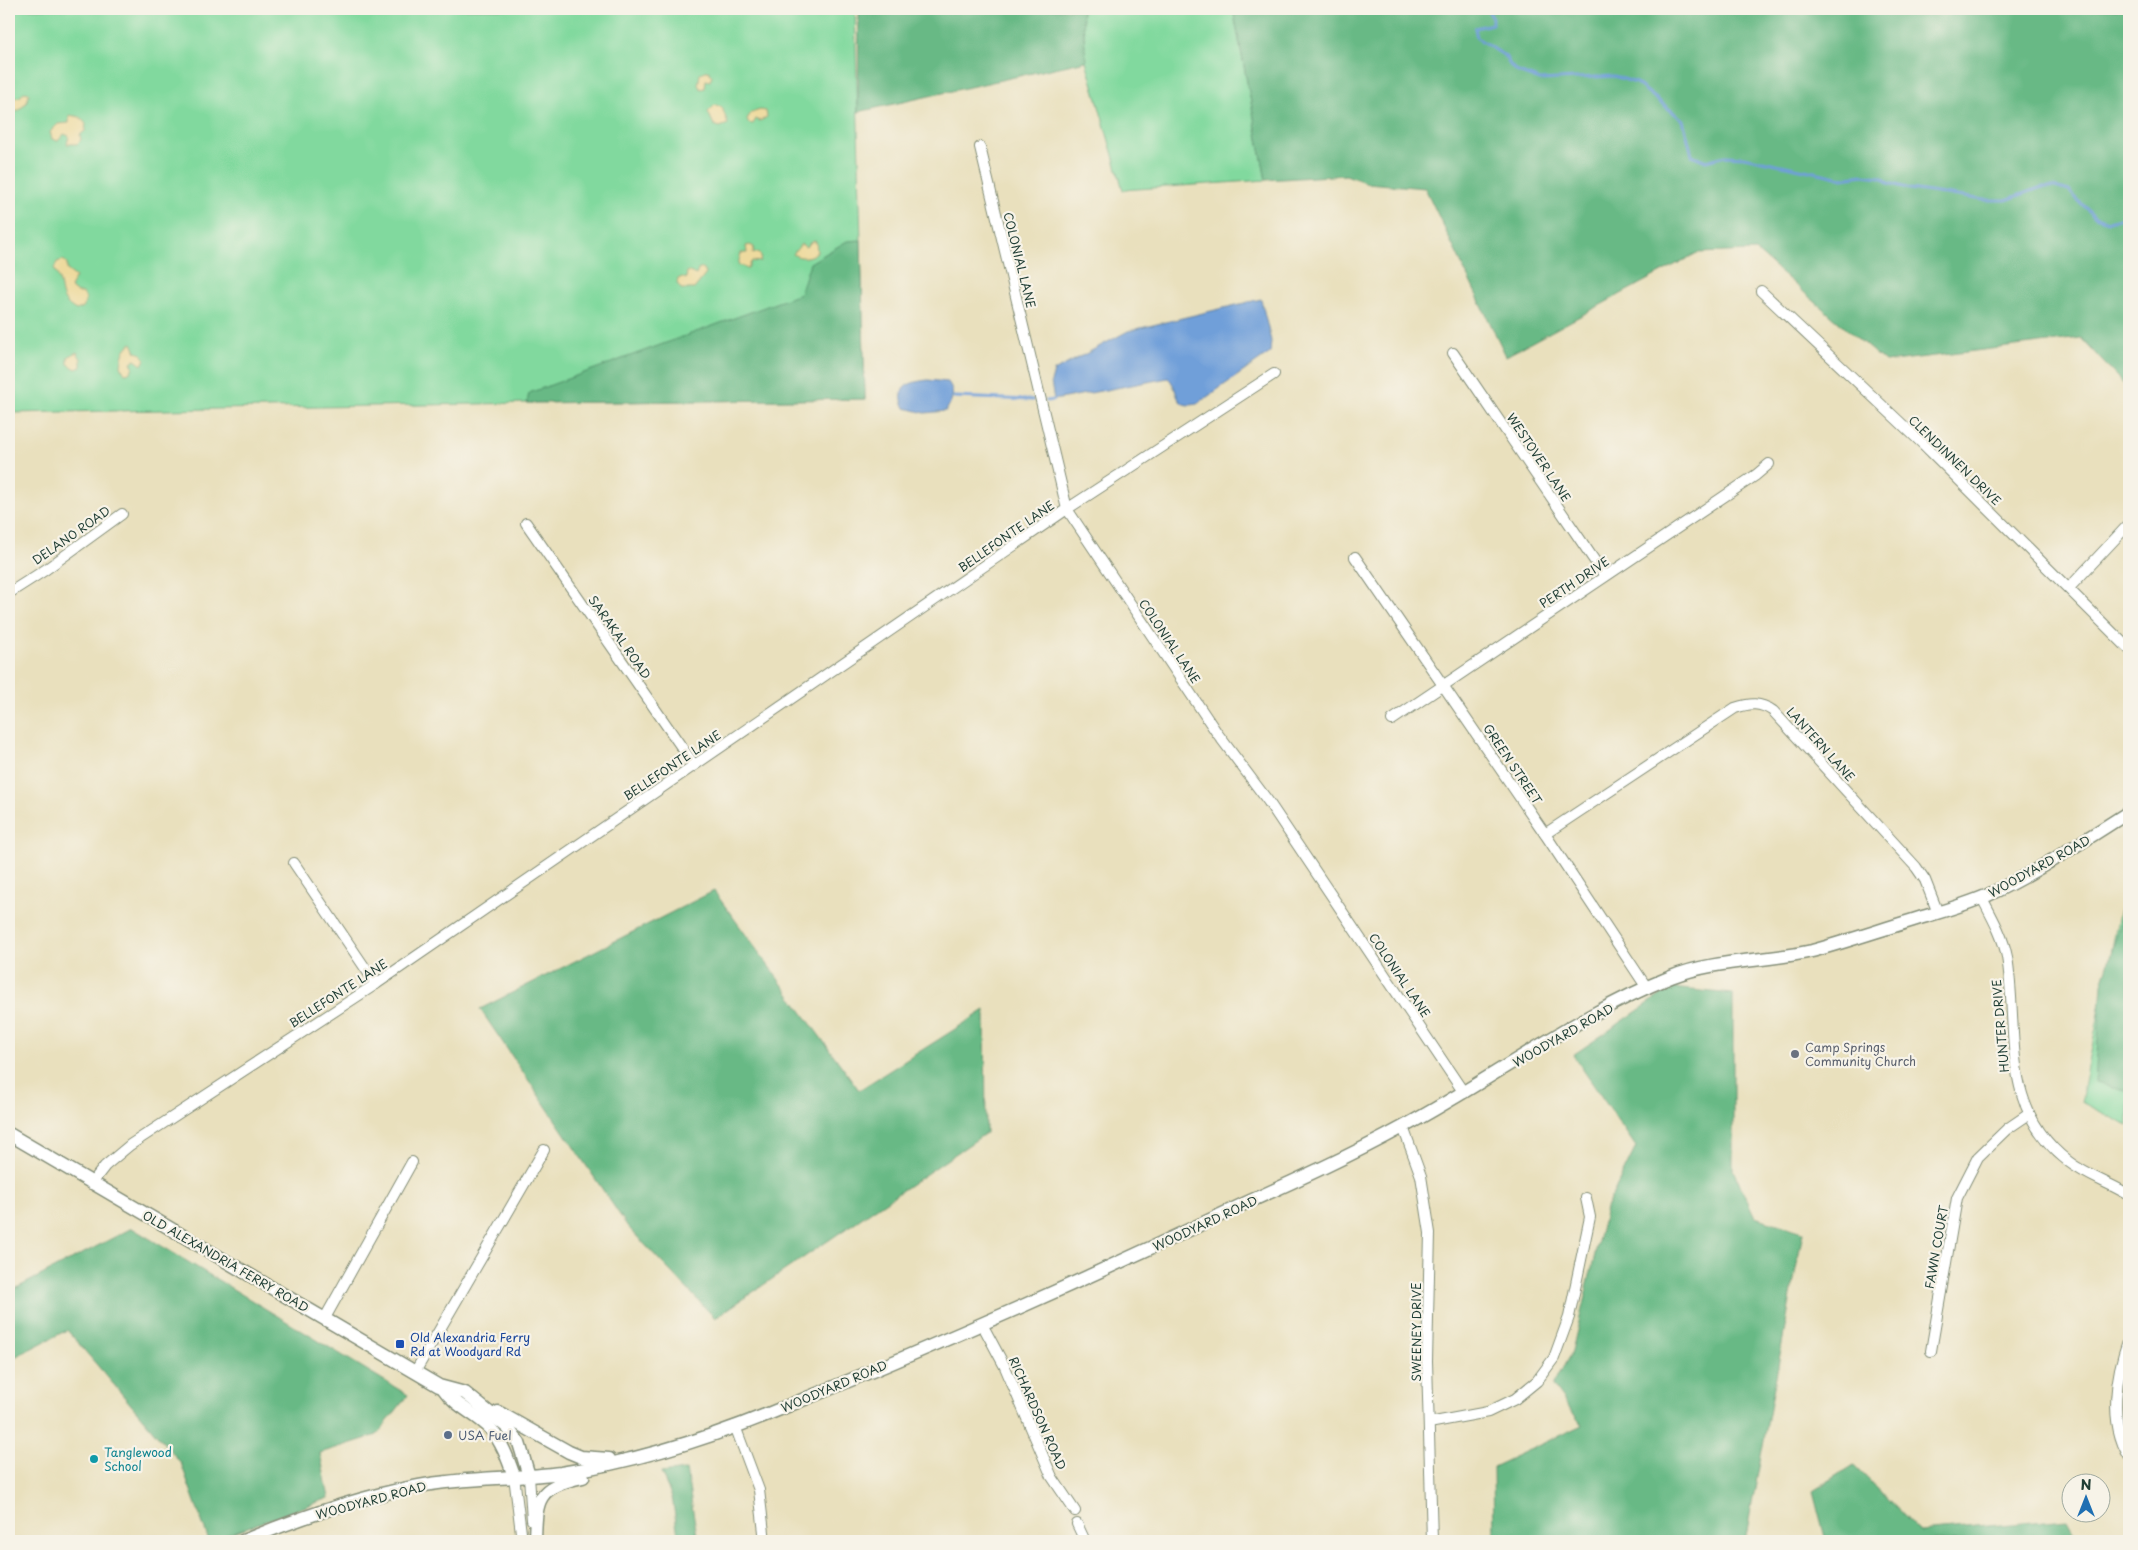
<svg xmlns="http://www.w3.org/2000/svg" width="2138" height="1550" viewBox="0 0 2138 1550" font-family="'Playpen Sans',sans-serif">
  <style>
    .green { fill: #81d99e; stroke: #508b69 }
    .forest { fill: #68b985; stroke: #447b5c }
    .sand { fill: #eeda9e; stroke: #868c69 }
    .water { fill: #709fd9; stroke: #486e86 }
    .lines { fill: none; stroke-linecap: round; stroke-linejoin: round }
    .stream { stroke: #709fd9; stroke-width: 3 }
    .minor-casing { stroke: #848e78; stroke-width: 12 }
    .major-casing { stroke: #848e78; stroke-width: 15 }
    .minor { stroke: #fff; stroke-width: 10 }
    .major { stroke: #fff; stroke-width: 12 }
    .worship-dot { fill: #6b7280; stroke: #f7f3e8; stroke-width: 2 }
    .transit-dot { fill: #1a4fb4; stroke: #f7f3e8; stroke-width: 2 }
    .service-dot { fill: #5c6f8a; stroke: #f7f3e8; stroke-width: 2 }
    .culture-dot { fill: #0f9aa8; stroke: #f7f3e8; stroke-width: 2 }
    .labels { text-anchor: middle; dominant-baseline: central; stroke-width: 4.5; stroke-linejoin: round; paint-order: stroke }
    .street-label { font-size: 12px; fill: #1f3d34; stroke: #f7f3e8 }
    .worship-label { font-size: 12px; fill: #5b616d; stroke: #f7f3e8; text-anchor: start }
    .transit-label { font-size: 12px; fill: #164399; stroke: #f7f3e8; text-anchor: start }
    .service-label { font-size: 12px; fill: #4e5e75; stroke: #f7f3e8; text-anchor: start }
    .culture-label { font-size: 12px; fill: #0d838f; stroke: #f7f3e8; text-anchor: start }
  </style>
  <rect width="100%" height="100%" fill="#f7f3e8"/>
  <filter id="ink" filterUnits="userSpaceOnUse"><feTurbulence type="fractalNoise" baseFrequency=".02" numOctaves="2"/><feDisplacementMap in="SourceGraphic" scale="10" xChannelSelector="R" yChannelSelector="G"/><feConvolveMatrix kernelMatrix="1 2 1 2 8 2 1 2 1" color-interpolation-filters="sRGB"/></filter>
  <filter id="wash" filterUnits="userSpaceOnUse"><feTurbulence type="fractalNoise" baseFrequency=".0096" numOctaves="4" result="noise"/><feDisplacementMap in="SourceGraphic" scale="20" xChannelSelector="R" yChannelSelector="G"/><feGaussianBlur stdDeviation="1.12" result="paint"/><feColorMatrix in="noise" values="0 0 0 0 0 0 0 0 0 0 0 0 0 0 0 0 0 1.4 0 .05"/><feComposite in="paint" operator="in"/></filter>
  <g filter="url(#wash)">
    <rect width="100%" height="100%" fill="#e9e0bd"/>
    <!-- green -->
    <g class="green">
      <path d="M9 9H855L865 399 527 403 9 413Z"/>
      <path d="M1082 9H1233L1266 180 1123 190 1086 61Z"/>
      <path d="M2129 864V1126L2081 1102Z"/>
    </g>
    <!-- forest -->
    <g class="forest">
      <path d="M859 9H1082L1086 61 858 112Z"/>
      <path d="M1233 9H2129V390L2081 338 1885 362 1756 251 1697 253 1506 356 1425 188 1367 183 1346 175 1266 180Z"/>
      <path d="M861 240 865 399 527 403 529 393 800 294 810 263 847 241Z"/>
      <path d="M714 891 859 1090 985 1010 986 1133 715 1318 628 1227 480 1009Z"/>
      <path d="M2129 894V1091L2095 1082 2102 984Z"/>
      <path d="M1671 988 1733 994V1170L1755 1217 1803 1232 1745 1541H1494L1493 1467 1582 1425 1553 1386 1572 1351 1606 1208 1636 1147 1573 1055Z"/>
      <path d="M132 1228 408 1395 377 1435 320 1453 329 1498 209 1541 181 1463 67 1330 9 1360V1292Z"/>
      <path d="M1854 1465 1920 1532 2068 1519 2080 1541H1826L1813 1491Z"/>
      <path d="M686 1470 698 1541H679L672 1497 661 1473Z"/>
    </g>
    <!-- sand -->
    <g class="sand">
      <path d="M705 71H709L712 76 710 81 706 80 705 88 701 89 698 85 700 74Z"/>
      <path d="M24 92 29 93C29 102 23 107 16 112L13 110V106H9V99L20 97Z"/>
      <path d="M715 105 722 107 728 124 720 127 714 125 708 112Z"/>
      <path d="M760 110 766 111 767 117 760 121 756 119 753 124 748 123 747 119 751 113Z"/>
      <path d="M69 115 80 117 86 124 85 131 80 135 81 140 77 144H67L69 136 64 134 58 141 52 139 50 132 58 124 69 123Z"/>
      <path d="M816 241 817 252C810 258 800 259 793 254L801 244 806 247 811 242Z"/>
      <path d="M750 245 754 247 753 254 758 252 761 256 760 262 752 261 747 269 738 264 741 253H747L746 246Z"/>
      <path d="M63 260 67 263V270L76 277 70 287 77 293H83L86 299 83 308 76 310C55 298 66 287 54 269L57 262Z"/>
      <path d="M699 268H703L706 274 694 289H681L677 283 678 279 682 277 686 279 687 271 696 275Z"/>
      <path d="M132 343 136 352 142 354 145 359 142 365 135 360 131 362 133 366 131 372 125 373 121 368C122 358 122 349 132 343Z"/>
      <path d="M77 352 81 359V367L76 369 68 364V357Z"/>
    </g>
    <!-- water -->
    <g class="water">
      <path d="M1261 299 1271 341 1270 353 1197 404C1172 410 1180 388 1168 378L1054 400 1051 382 1054 371 1128 331Z"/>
      <path d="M928 380 948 382C956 393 952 400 946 411L925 413 905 408C894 386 910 382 928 380Z"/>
    </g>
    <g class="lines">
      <!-- stream -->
      <g class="stream">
        <path d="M1487 9 1492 17V24L1475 28 1477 38 1505 56 1510 65 1518 72 1540 80 1614 76 1636 83 1683 120 1692 155 1706 161 1725 156 1744 157 1842 178 1863 175 1881 177 1889 183 1910 189 1984 200H2006L2042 187H2055L2069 191 2095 217 2109 221 2123 217 2129 208"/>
        <path d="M2129 167V176"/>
        <path d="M954 397 1033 400"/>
        <path d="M1046 401 1054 400"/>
      </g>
    </g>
  </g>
  <g filter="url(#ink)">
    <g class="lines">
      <defs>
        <g id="minor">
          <path d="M980 147 1067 509 1217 733 1268 801 1464 1093"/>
          <path d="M1761 291 1923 444 2129 649"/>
          <path d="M1453 353 1605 576"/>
          <path d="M526 523 694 765"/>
          <path d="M1355 557 1545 834 1647 988"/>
          <path d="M2069 588 2129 524"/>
          <path d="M9 593 45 570 122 514"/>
          <path d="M1392 720 1756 475 1769 464"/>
          <path d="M1545 834 1735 708C1750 703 1760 702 1773 711L1916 867 1925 880 1938 913"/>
          <path d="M294 863 376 984"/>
          <path d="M1982 898C1992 917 2003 936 2007 957 2019 1031 1999 1109 2069 1162 2087 1176 2110 1183 2129 1195"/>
          <path d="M1403 1127 1421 1176 1430 1233 1427 1361 1432 1541"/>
          <path d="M91 1184 105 1166 130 1145 376 984 1067 509 1274 374"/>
          <path d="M325 1318 412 1162"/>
          <path d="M982 1324 1005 1367 1052 1477 1075 1511"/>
          <path d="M2129 1338C2116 1374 2108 1422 2129 1456"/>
          <path d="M1931 1351 1957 1198 1978 1157 2007 1129 2029 1114"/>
          <path d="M415 1372 544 1150"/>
          <path d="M1429 1423 1488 1412 1515 1399 1537 1381 1554 1358 1569 1317 1590 1217 1586 1198"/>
          <path d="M735 1426 759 1490 765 1541"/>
          <path d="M514 1476 522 1541"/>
          <path d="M529 1476 532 1520"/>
          <path d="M1077 1524 1085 1541"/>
        </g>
        <g id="major">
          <path d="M9 1134 439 1386 465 1393 507 1427 519 1443 529 1476"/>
          <path d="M443 1388C456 1407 474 1412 490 1428 502 1442 508 1459 514 1476"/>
          <path d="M498 1412 569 1452 581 1457 609 1459"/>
          <path d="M243 1541C299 1518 358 1497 419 1486 466 1477 514 1479 561 1473 633 1462 701 1441 768 1414 929 1349 1089 1278 1246 1203 1299 1179 1352 1155 1403 1127 1493 1079 1576 1015 1671 977 1716 959 1765 962 1812 951 1845 942 1877 931 1910 921 1936 913 1963 906 1988 895 2037 872 2083 841 2129 812"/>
          <path d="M535 1541C536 1498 537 1487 583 1477"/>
        </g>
      </defs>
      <!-- minor casing -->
      <use href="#minor" class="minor-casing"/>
      <!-- major casing -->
      <use href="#major" class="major-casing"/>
      <!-- minor -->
      <use href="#minor" class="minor"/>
      <!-- major -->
      <use href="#major" class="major"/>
    </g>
  </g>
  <!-- markers -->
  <circle class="worship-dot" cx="1795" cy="1054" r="5"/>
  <rect class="transit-dot" x="395" y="1339" width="10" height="10" rx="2.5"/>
  <circle class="service-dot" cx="448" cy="1435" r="5"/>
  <circle class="culture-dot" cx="94" cy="1459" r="5"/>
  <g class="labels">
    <!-- street labels -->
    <g class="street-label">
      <text transform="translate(1020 260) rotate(76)">COLONIAL LANE</text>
      <text transform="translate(1539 457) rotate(56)">WESTOVER LANE</text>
      <text transform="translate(1955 460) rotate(44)">CLENDINNEN DRIVE</text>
      <text transform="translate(71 535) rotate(-35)">DELANO ROAD</text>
      <text transform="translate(1006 536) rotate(-35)">BELLEFONTE LANE</text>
      <text transform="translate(1574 582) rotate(-34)">PERTH DRIVE</text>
      <text transform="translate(620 637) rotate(55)">SARAKAL ROAD</text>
      <text transform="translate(1170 641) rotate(56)">COLONIAL LANE</text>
      <text transform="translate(1821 744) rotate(48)">LANTERN LANE</text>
      <text transform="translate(1513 764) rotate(56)">GREEN STREET</text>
      <text transform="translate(672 765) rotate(-34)">BELLEFONTE LANE</text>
      <text transform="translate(2039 866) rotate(-29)">WOODYARD ROAD</text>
      <text transform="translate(1400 975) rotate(56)">COLONIAL LANE</text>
      <text transform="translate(338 993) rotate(-33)">BELLEFONTE LANE</text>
      <text transform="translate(2000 1026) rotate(-95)">HUNTER DRIVE</text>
      <text transform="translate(1563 1035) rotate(-30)">WOODYARD ROAD</text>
      <text transform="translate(1205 1223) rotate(-25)">WOODYARD ROAD</text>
      <text transform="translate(1936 1247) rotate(-80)">FAWN COURT</text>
      <text transform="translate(226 1261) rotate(30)">OLD ALEXANDRIA FERRY ROAD</text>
      <text transform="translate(1416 1332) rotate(-90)">SWEENEY DRIVE</text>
      <text transform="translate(834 1386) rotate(-23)">WOODYARD ROAD</text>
      <text transform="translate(1038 1413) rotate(66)">RICHARDSON ROAD</text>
      <text transform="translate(371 1500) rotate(-15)">WOODYARD ROAD</text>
    </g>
    <!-- worship labels -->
    <g class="worship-label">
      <text x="1805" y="1047">Camp Springs<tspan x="1805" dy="14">Community Church</tspan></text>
    </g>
    <!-- transit labels -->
    <g class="transit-label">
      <text x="410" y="1337">Old Alexandria Ferry<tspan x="410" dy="14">Rd at Woodyard Rd</tspan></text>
    </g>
    <!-- service labels -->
    <g class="service-label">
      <text x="458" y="1435">USA Fuel</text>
    </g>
    <!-- culture labels -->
    <g class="culture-label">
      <text x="104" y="1452">Tanglewood<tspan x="104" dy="14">School</tspan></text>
    </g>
  </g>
  <!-- margin -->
  <rect width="2138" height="1550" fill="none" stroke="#f7f3e8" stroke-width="30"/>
  <!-- north arrow -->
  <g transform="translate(2086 1498)"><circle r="24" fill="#f7f3e8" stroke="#a1aaa0"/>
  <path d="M0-4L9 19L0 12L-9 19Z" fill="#1f6fb2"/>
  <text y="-8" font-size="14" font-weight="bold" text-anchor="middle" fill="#1f3d34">N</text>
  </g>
</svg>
